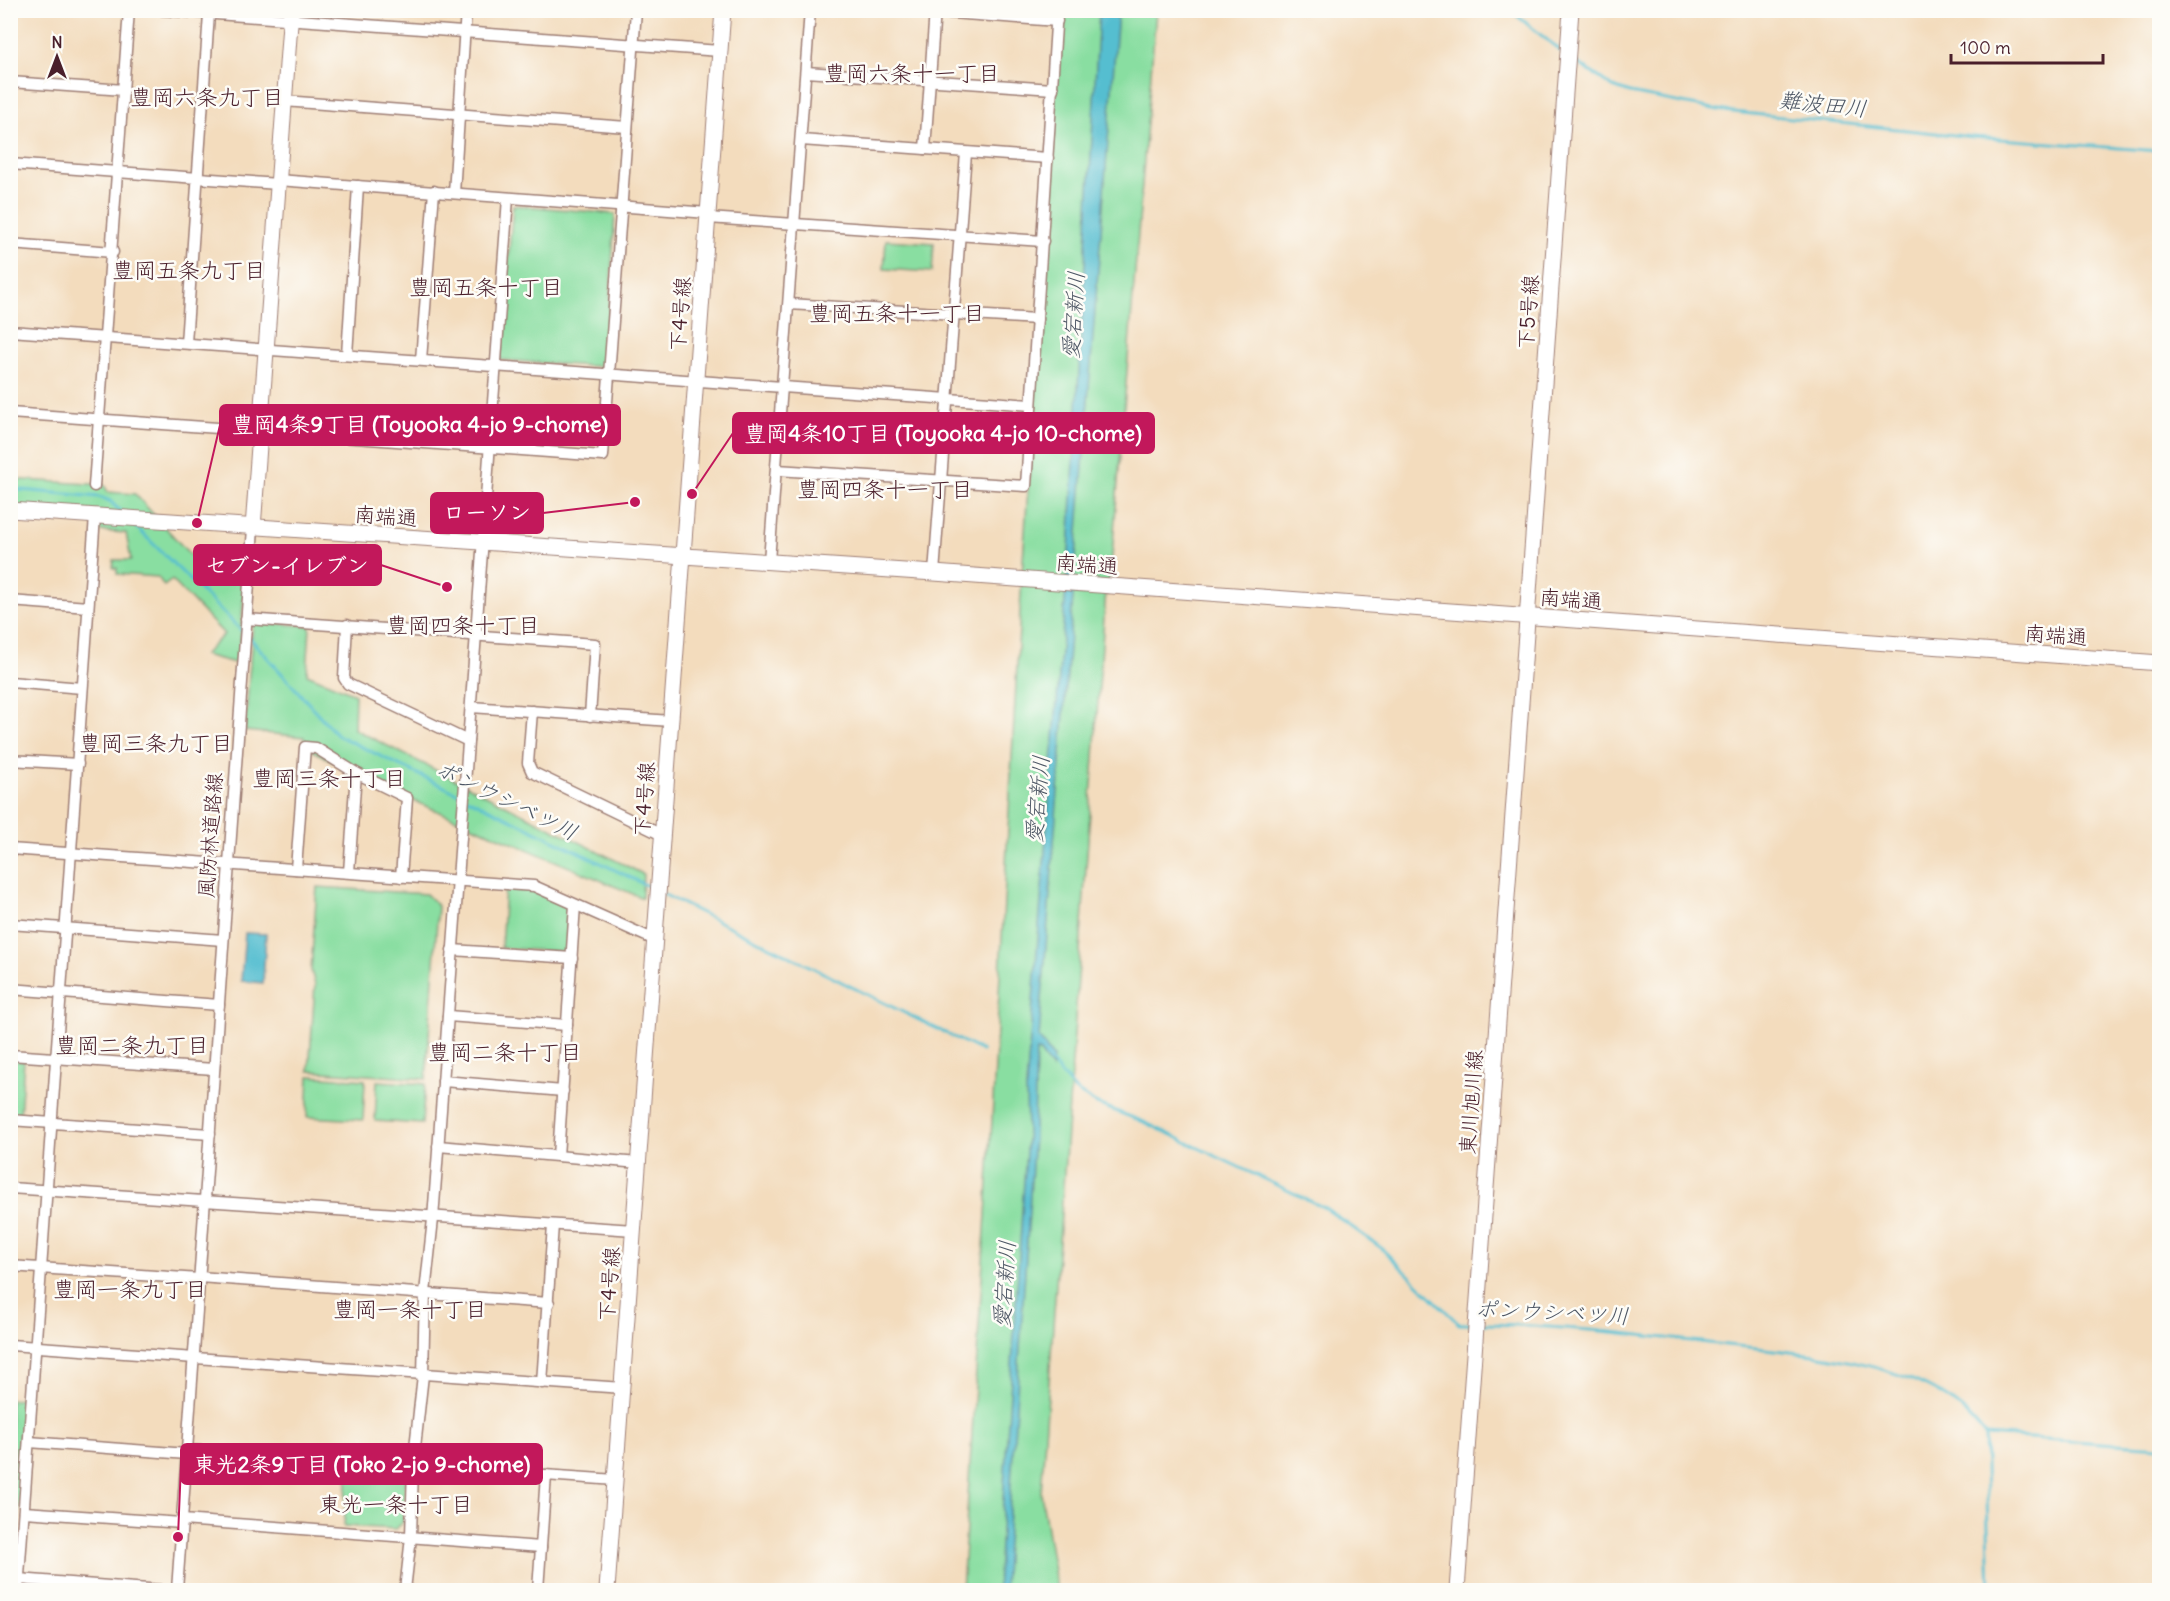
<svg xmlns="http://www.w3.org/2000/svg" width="2170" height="1601" viewBox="0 0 2170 1601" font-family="Delius,'Klee One',sans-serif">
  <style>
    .green { fill: #89dea1; stroke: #6a7e66; stroke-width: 1.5 }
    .water { fill: #54bed0; stroke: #4f6e7e; stroke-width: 1.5 }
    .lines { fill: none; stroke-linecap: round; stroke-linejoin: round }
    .stream { stroke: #54bed0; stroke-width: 3 }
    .street-casing { stroke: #9e7e74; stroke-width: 13 }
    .secondary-casing { stroke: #9e7e74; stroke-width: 17 }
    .street { stroke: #fff; stroke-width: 10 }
    .secondary { stroke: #fff; stroke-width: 15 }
    .labels { text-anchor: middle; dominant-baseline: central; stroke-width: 5; stroke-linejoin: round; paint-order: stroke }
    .street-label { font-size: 21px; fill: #4a1f2b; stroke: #fdfcf7 }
    .neighbourhood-label { font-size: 22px; fill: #4a1f2b; stroke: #fdfcf7 }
    .water-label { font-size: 22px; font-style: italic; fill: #4e5765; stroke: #fdfcf7 }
    .leader { fill: none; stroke: #c2185b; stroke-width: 2 }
    .callout-dot { fill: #c2185b; stroke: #fdfcf7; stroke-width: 2 }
    .callout { fill: #c2185b; stroke: #c2185b; stroke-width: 2 }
    .callout-label { font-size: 22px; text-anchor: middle; font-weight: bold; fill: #fff }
  </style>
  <rect width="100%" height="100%" fill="#fdfcf7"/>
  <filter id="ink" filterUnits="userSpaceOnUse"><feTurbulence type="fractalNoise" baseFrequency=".0167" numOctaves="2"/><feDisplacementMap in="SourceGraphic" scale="12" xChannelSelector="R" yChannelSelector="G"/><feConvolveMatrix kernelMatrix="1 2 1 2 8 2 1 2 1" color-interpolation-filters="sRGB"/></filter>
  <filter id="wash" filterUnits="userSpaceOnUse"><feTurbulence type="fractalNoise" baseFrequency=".008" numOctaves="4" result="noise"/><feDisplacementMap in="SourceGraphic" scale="24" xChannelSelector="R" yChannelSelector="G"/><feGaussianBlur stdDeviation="1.35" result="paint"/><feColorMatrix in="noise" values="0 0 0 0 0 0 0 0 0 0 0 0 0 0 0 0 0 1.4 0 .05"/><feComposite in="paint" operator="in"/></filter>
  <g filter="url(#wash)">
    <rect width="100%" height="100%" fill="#f3dcbd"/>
    <!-- green -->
    <g class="green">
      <path d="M1061 11H1156L1110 581 1106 590 1041 1493 1057 1590H962L992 1120 1022 574Z"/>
      <path d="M513 205 615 214 606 367 500 360Z"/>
      <path d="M886 240 934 243 932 272 884 269Z"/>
      <path d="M10 479 104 485 108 492 135 494 204 570 245 573 239 664 204 655 224 634 172 580 164 586 158 577 117 574V568H113L114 560H131L126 533 99 531 95 516 11 510Z"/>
      <path d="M253 622 310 626 307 674 355 694 354 729 643 874 642 898 407 798 305 747 304 737 245 731Z"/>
      <path d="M317 887 426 894 438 906 426 1079 309 1071 315 985 311 970Z"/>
      <path d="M505 888 532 889 569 905 566 952 501 948Z"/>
      <path d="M11 1060 24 1061 20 1115 11 1114Z"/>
      <path d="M309 1076 365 1080 363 1120 307 1117Z"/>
      <path d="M377 1081 425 1084 422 1124 375 1121Z"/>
      <path d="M27 1399 13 1590H10V1400Z"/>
      <path d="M348 1467 400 1469 406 1476 403 1522 396 1529 344 1526Z"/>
    </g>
    <!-- water -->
    <g class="water">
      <path d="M1099 11H1118L1039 1038 1053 1057 1052 1069 1040 1052 1036 1051 1034 1136 1004 1590H997L1027 1136 1026 1088 1069 550Z"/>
      <path d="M245 933 266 934 263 983 241 981Z"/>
    </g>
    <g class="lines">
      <!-- stream -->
      <g class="stream">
        <path d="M1510 10 1562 52"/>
        <path d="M1572 59 1613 87 1630 93 1724 111 1973 137 2160 151"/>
        <path d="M10 489 99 497 110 501 120 511"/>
        <path d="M133 524 242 631"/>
        <path d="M249 637 337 735 461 795"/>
        <path d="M467 798 652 888"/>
        <path d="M663 894 982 1051"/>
        <path d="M1051 1062 1076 1091 1097 1104 1144 1122 1325 1208 1380 1247 1459 1324H1471"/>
        <path d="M1481 1324C1557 1325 1632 1334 1708 1343 1778 1351 1862 1355 1926 1386 1951 1398 1968 1413 1985 1435L1990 1590"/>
        <path d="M1985 1435 2160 1447"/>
      </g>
    </g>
  </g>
  <g filter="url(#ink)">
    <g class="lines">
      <defs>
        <g id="street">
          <path d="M162 10 720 51"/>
          <path d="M910 10 1057 21"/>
          <path d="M806 72 1053 89"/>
          <path d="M10 82 124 90"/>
          <path d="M284 101 627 127"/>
          <path d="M801 140 1048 158"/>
          <path d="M925 149 935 10"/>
          <path d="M10 164 278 184"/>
          <path d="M278 180 708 213"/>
          <path d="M454 193 466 10"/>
          <path d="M708 218 1043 241"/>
          <path d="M10 244 113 252"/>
          <path d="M789 304 1037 319"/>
          <path d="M10 331 1031 405"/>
          <path d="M186 343 209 14"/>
          <path d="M347 355 358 186"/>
          <path d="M421 360 434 191"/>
          <path d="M10 413 603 456 636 10"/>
          <path d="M777 470 1026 486 1057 10"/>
          <path d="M94 486 129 10"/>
          <path d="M769 561 810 10"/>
          <path d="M934 573 966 153"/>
          <path d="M10 601 88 607"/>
          <path d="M246 619 595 644 590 716"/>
          <path d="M347 625 344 678 348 684 468 741"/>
          <path d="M10 682 82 688"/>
          <path d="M471 707 671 721"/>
          <path d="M532 711 528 763 532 772 662 835"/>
          <path d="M10 760 78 764"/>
          <path d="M10 849 534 886 655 940"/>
          <path d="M296 869 305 747 316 748 356 773 407 798 401 877"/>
          <path d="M349 872 356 773"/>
          <path d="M10 924 223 940"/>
          <path d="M452 950 572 958"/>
          <path d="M10 989 219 1005"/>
          <path d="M448 1016 567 1025"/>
          <path d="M10 1055 214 1069"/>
          <path d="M443 1081 563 1091"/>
          <path d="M10 1120 210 1134"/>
          <path d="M438 1146 639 1163"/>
          <path d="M558 1156 575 905"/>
          <path d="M10 1188 634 1230"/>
          <path d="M10 1266 199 1279"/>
          <path d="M199 1277 549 1303"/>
          <path d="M10 1345 623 1388"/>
          <path d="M542 1383 553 1225"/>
          <path d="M29 1442 187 1454"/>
          <path d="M187 1450 616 1480"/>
          <path d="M24 1512 182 1523"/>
          <path d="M182 1520 541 1547"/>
          <path d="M18 1579 161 1590"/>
          <path d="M18 1590 95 516"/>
          <path d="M177 1590 253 528"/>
          <path d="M405 1590 411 1537 413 1466 423 1375 425 1293 433 1219 508 198"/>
          <path d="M538 1590 546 1475"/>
        </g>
        <g id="secondary">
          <path d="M10 510 934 573 2160 663"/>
          <path d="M253 528 291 10"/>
          <path d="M607 1590 723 10"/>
          <path d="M1457 1590 1571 10"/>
        </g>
      </defs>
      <!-- street casing -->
      <use href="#street" class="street-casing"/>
      <!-- secondary casing -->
      <use href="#secondary" class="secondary-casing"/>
      <!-- street -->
      <use href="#street" class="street"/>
      <!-- secondary -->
      <use href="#secondary" class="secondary"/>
    </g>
  </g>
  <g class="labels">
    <!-- street labels -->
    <g class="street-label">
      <text transform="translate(1528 312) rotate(-86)">下5号線</text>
      <text transform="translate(680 314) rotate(-86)">下4号線</text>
      <text transform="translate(386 516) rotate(4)">南端通</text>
      <text transform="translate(1087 564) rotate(4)">南端通</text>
      <text transform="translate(1571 599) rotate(4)">南端通</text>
      <text transform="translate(2056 635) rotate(4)">南端通</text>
      <text transform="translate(644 799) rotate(-86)">下4号線</text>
      <text transform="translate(210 835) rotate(-86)">風防林道路線</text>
      <text transform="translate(1471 1102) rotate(-86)">東川旭川線</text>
      <text transform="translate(609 1284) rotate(-86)">下4号線</text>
    </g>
    <!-- neighbourhood labels -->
    <g class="neighbourhood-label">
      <text x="912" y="73">豊岡六条十一丁目</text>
      <text x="207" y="97">豊岡六条九丁目</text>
      <text x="189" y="270">豊岡五条九丁目</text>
      <text x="486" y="287">豊岡五条十丁目</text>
      <text x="897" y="313">豊岡五条十一丁目</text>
      <text x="885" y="489">豊岡四条十一丁目</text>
      <text x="463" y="625">豊岡四条十丁目</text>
      <text x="156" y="743">豊岡三条九丁目</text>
      <text x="329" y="778">豊岡三条十丁目</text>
      <text x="132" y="1045">豊岡二条九丁目</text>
      <text x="505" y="1052">豊岡二条十丁目</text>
      <text x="130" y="1289">豊岡一条九丁目</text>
      <text x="410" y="1309">豊岡一条十丁目</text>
      <text x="396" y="1504">東光一条十丁目</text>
    </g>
    <!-- water labels -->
    <g class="water-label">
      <text transform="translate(1823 104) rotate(6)">難波田川</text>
      <text transform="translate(1073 315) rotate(-86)">愛宕新川</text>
      <text transform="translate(1037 799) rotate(-85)">愛宕新川</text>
      <text transform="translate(507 800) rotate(26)">ポンウシベツ川</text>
      <text transform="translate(1004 1284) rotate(-86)">愛宕新川</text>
      <text transform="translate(1552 1312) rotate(3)">ポンウシベツ川</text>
    </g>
  </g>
  <!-- callouts -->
  <path class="leader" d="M197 523L220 425M692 494L733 433M635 502L543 513M447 587L381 565M178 1537L181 1464"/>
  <g class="callout-dot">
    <circle cx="197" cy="523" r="6"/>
    <circle cx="692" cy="494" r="6"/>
    <circle cx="635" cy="502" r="6"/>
    <circle cx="447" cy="587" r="6"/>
    <circle cx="178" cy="1537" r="6"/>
  </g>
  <g class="callout">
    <rect x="220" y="405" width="400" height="40" rx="6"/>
    <rect x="733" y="413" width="421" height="40" rx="6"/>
    <rect x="431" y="493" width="112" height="40" rx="6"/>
    <rect x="194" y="545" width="187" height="40" rx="6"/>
    <rect x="181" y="1444" width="361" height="40" rx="6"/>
  </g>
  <g class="callout-label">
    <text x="420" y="432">豊岡4条9丁目 (Toyooka 4-jo 9-chome)</text>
    <text x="943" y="441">豊岡4条10丁目 (Toyooka 4-jo 10-chome)</text>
    <text x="487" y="520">ローソン</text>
    <text x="287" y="573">セブン-イレブン</text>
    <text x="362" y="1472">東光2条9丁目 (Toko 2-jo 9-chome)</text>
  </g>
  <!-- margin -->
  <rect width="2170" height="1601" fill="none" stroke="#fdfcf7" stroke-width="36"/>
  <!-- north arrow -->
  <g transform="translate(57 57)" stroke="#fdfcf7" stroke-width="4.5" paint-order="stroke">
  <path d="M0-4.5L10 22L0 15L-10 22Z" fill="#4a1f2b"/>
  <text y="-9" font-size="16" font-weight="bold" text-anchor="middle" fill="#4a1f2b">N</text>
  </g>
  <!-- scale -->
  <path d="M1951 54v9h152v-9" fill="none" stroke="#4a1f2b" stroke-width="3"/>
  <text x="1960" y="54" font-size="18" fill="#4a1f2b" stroke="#fdfcf7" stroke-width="4.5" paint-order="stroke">100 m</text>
</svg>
